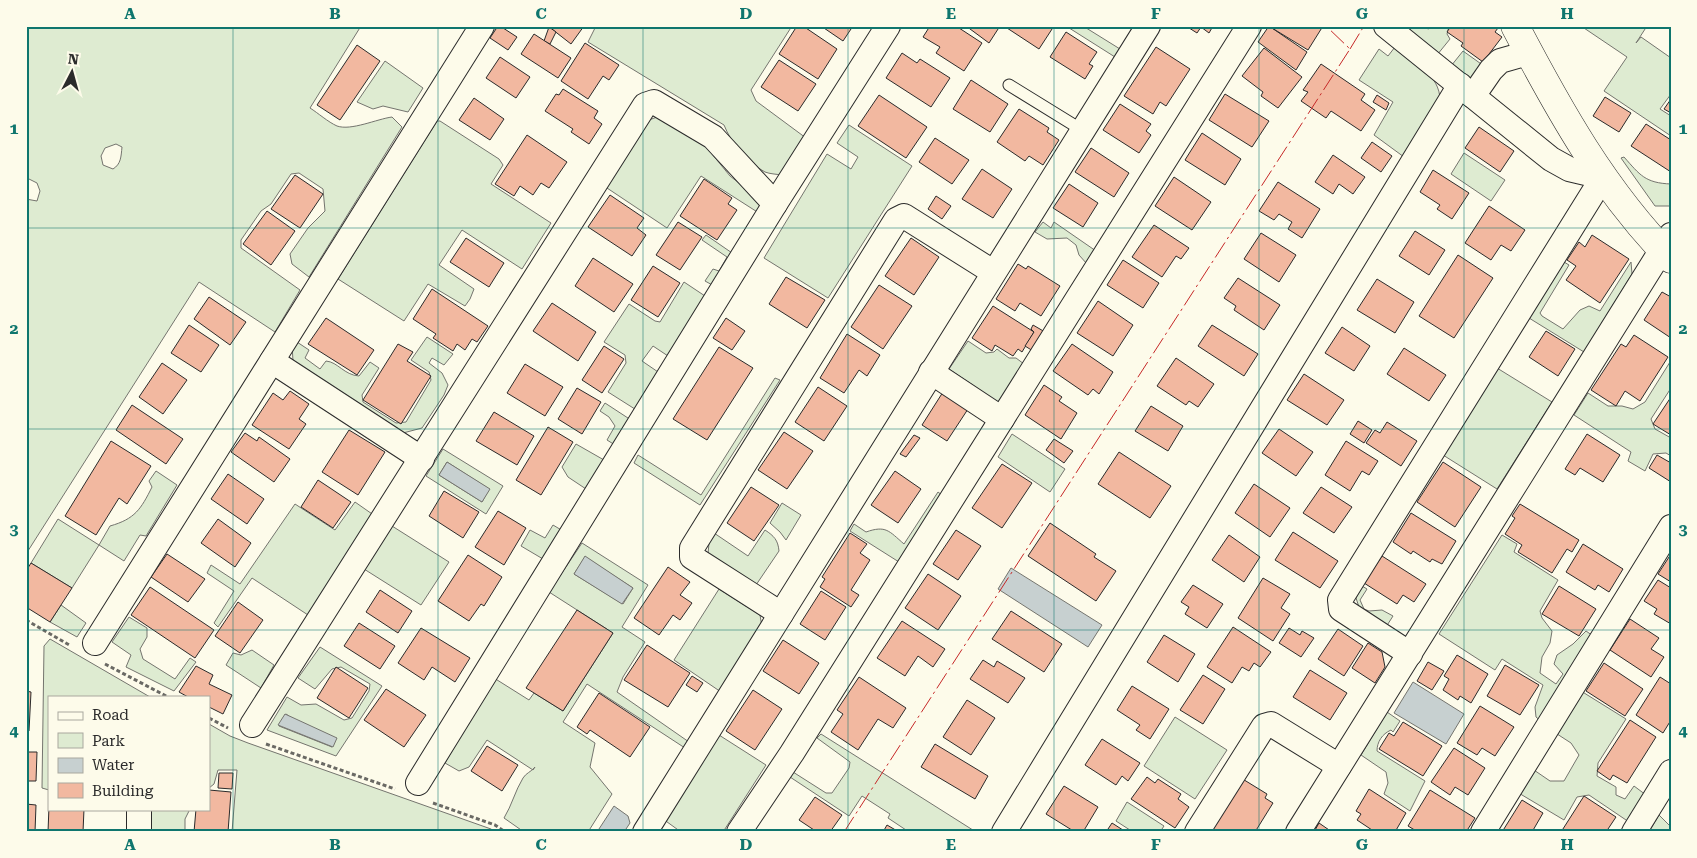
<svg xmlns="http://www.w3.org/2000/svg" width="1697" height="858" viewBox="0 0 1697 858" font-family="'Roboto Serif',serif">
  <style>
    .green { fill: #deebd1; stroke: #74746e; fill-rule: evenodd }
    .water { fill: #c7d0d0; stroke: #74746e }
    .building { fill: #f2b8a0; stroke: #2b2b2b }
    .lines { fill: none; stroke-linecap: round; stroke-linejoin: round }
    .service-casing { stroke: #2b2b2b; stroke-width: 13 }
    .minor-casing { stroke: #2b2b2b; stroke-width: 26 }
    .tertiary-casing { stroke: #2b2b2b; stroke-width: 29 }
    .path { stroke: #6a6964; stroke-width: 3; stroke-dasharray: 4 2.5; stroke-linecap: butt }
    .service { stroke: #fdfbea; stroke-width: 11 }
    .minor { stroke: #fdfbea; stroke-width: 24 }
    .tertiary { stroke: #fdfbea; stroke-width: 28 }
    .power { stroke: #c62828; stroke-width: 1; stroke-dasharray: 18 4 2.5 4; stroke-linecap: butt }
    .grid { fill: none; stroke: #0f766e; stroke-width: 1; stroke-opacity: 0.55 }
    .neatline { fill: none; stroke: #0f766e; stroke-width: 2 }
    .grid-label { font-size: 16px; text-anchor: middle; font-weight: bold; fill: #0f766e }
  </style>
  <rect width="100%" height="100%" fill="#fdfbea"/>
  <!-- green -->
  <g class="green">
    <path d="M26 26H361L310 108C318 113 328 122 337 126 351 131 377 119 392 117L402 127 309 277 292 264 290 254 308 228 325 211 323 189 299 173 291 174 271 204 261 211 241 240V248L300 290 275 332 199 282 26 554V199L37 201 40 191 37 183 29 179 26 181ZM116 144 122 147C121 157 121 164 113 169L103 165 101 156 105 148Z"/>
    <path d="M596 26H792L751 90 756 101 806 138 781 175C776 174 770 174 765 172 748 163 731 143 724 125L588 42Z"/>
    <path d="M1066 26H1083L1120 49 1115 57Z"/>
    <path d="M1402 26H1424L1428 29 1435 26H1449L1447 34 1450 39 1437 55Z"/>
    <path d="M1581 26H1647L1636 43 1641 37 1671 58V94L1660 109 1671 116V136L1604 91 1627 57Z"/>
    <path d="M1395 47C1413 61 1440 75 1440 100L1404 157 1374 135 1393 102 1359 80 1379 49 1388 56Z"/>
    <path d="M1463 51 1484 66 1475 77 1468 78 1451 66Z"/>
    <path d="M385 61 423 88 408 112 383 106 373 109 357 102Z"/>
    <path d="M660 116 703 143 730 176 752 193 764 210 762 215 701 176 667 228 604 186 646 121Z"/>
    <path d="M437 121H440L499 159 503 165 491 184 551 223 522 269 462 230 439 265 474 289 470 299 465 306 428 284 404 321 338 279Z"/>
    <path d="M849 125 912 166 828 298 764 258 827 154 851 169 858 157 837 143Z"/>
    <path d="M1464 153 1505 180 1491 201 1451 174Z"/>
    <path d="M1624 157C1640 175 1645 183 1671 184V206H1655L1621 158Z"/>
    <path d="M1043 222 1051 228 1054 222 1096 251 1087 264 1079 255 1076 245 1067 238 1047 239 1035 232Z"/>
    <path d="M706 235 735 255 716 287 705 281 713 269 719 271 727 257 702 240Z"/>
    <path d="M1564 262 1569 265 1540 313 1542 316 1563 329 1580 310 1589 306 1600 311 1631 262 1632 274 1584 352 1529 318Z"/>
    <path d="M684 282 708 298 671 358 653 346 642 361 661 374 638 411 608 392 626 363 625 355 604 342 629 304 655 321 660 322Z"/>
    <path d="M427 337 453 354 444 365 432 358 429 363 442 373 448 385 444 395 422 428 403 433 293 361 292 345 294 340 309 350 305 358 320 369 326 361C338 362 344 375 359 376L370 362 379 368 362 395 363 402 396 423 406 422 431 380 429 372 411 360Z"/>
    <path d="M968 341 986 353 994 352 997 349 1009 358H1016L1024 364 999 403 949 369Z"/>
    <path d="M1670 362 1671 388 1651 419 1655 429 1671 438V456L1666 453 1653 454 1645 471 1628 461 1631 452 1574 415 1588 393 1608 406H1622L1633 409 1645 402Z"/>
    <path d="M1497 368 1552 402 1497 489 1443 455Z"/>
    <path d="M775 378 780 380 700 505 634 463 638 455 701 495Z"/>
    <path d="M605 403 631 420 615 445 607 440 615 426 609 417 600 411Z"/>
    <path d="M1012 434 1065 469 1050 492 998 457Z"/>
    <path d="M576 444 604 460 586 489 568 477 562 467Z"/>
    <path d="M443 449 503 486 486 514 426 476ZM447 462 489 489 482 502 439 475Z"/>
    <path d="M156 471 177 485 146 536 140 535 124 561 99 545 72 588 31 563 58 519 99 545 110 526C135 519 141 509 152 487L149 481Z"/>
    <path d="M938 492 943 496 899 562 850 531 854 524 866 532C886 525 889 531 904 544Z"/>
    <path d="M355 502 375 516 308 615 252 578 218 627 214 623 234 591 207 573 211 565 240 584 295 504 335 530Z"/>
    <path d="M782 503 801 515 786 540 780 532 770 523Z"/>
    <path d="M553 525 563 531 543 559 521 546 530 530 545 538Z"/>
    <path d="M392 526 449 562 421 605 364 569Z"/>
    <path d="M765 530C774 536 778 540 779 551L756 585 708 554 709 543 714 533 748 556Z"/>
    <path d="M1502 535 1517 544 1514 552 1558 580 1540 611 1542 618 1552 631 1550 643 1542 657 1540 673 1556 684 1563 674 1554 664 1557 655 1573 644 1586 631 1596 638 1543 723 1536 717 1535 707 1543 685 1502 659 1495 670 1439 634Z"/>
    <path d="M582 543 648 585 622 627 645 642 623 677 617 692 689 742 685 748 587 684 563 722 595 743 590 767 612 794 588 832H524L504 818C512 805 515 791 523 778 526 773 531 772 535 767L533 770 487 740 469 767 459 771 445 763 494 678 529 700 534 693 563 711 613 633 549 592ZM585 557 633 588 623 604 574 574Z"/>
    <path d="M1362 586 1367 589 1360 600 1364 609 1369 611 1382 610 1393 616 1386 627 1360 610 1356 598Z"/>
    <path d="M719 589 760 615 762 627 721 692 674 660Z"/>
    <path d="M61 605 86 623 77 637 50 622Z"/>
    <path d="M129 617 147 628V637L140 649 143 659 175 679 190 658 196 662 174 691 126 667 131 655 112 642Z"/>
    <path d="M50 639 150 697H49V790L42 788 44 646Z"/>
    <path d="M320 647 382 686 336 756 267 730 287 697 301 705 316 704 344 720 352 718 369 691 370 684 341 667 332 669 315 689 298 678ZM286 714 332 747 279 726Z"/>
    <path d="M252 650 274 665 261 688 226 665 233 653 241 655Z"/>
    <path d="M1581 691 1626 719 1598 763 1597 776 1616 787V795L1625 799 1634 786 1646 795 1629 822 1589 795 1577 797 1564 820 1517 792 1531 768 1550 781H1564L1579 755 1571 743 1554 732Z"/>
    <path d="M1387 712 1400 721 1393 732 1391 730C1382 734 1377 742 1377 751L1425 781 1410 811 1384 794 1388 783 1386 772 1361 755Z"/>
    <path d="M1175 717 1227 750 1195 799 1144 766Z"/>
    <path d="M209 724 230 736 248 743 491 829 495 832H232L237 770H218L214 784 209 788Z"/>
    <path d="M821 734 976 832H909L888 818 890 814 862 796 849 816 790 777 793 772 826 793H832L849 768 850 762 817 738Z"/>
    <path d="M719 735 766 765 723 832H681L663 819Z"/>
    <path d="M1127 802 1164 826 1160 832H1133L1116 821Z"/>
    <path d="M145 809H190L185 819V832H142Z"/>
    <path d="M1659 815 1671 827V832H1649Z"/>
  </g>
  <!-- water -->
  <g class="water">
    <path d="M447 462 490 489 482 502 439 475Z"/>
    <path d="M585 556 633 588 622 604 574 574Z"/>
    <path d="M1011 568 1102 625 1088 647 998 589Z"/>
    <path d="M1413 682 1464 714 1446 744 1394 713Z"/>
    <path d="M285 714 337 738 333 747 278 725Z"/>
    <path d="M614 806 628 816 630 823 624 832H597Z"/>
  </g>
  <!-- building -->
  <g class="building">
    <path d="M498 26H500L517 37 508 50 490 38Z"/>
    <path d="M548 26H584L571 44Z"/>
    <path d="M797 26H803L837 49 818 79 779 54Z"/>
    <path d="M821 26H853L843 41Z"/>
    <path d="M930 26H956L982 43 964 71 936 53 940 47 923 37Z"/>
    <path d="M966 26H1000L989 43Z"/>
    <path d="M1008 26H1054L1039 49 1007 28Z"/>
    <path d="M1186 26H1213L1209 33 1201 27 1197 33Z"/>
    <path d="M1269 26 1307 52 1296 70 1258 42Z"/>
    <path d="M1274 26H1323L1308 50 1272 28Z"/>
    <path d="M1451 26H1496L1498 28 1495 32 1502 37 1483 62 1461 46 1463 43 1447 32Z"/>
    <path d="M549 27 556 32 550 44 544 41Z"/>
    <path d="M1066 32 1097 52 1089 64 1093 66 1085 79 1050 57Z"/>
    <path d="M534 34 571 58 558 78 521 54Z"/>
    <path d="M585 43 619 65 609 80 603 76 588 99 561 81Z"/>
    <path d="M357 45 380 61 340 120 317 105Z"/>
    <path d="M1156 47 1190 69 1166 106 1160 102 1153 114 1124 96Z"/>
    <path d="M1264 48 1302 77 1278 108 1261 96 1263 92 1242 76Z"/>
    <path d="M902 53 917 63 920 59 950 78 931 107 886 78Z"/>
    <path d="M500 57 530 77 516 98 486 78Z"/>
    <path d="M779 60 816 84 798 111 761 87Z"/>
    <path d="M1321 64 1365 94 1361 100 1375 110 1361 131 1331 111 1326 118 1301 101 1308 92 1303 90Z"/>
    <path d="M971 80 1008 104 990 132 953 109Z"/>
    <path d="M563 89 598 111 594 118 602 124 589 144 571 132 573 129 545 111 556 94 559 95Z"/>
    <path d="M1225 94 1269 121 1252 147 1209 120Z"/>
    <path d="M879 95 927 127 906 158 858 126Z"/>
    <path d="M1377 95 1389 103 1386 110 1373 102Z"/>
    <path d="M1605 97 1631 113 1619 132 1593 116Z"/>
    <path d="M474 98 504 119 490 140 459 120Z"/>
    <path d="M1671 99V113L1664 109Z"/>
    <path d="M1120 104 1151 124 1146 131 1151 135 1139 153 1103 130Z"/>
    <path d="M1019 109 1049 128 1047 132 1059 140 1043 165 1029 156 1025 161 997 142Z"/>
    <path d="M1646 124 1671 140V172L1631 146Z"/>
    <path d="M1479 127 1514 151 1500 172 1465 148Z"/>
    <path d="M1202 133 1241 159 1225 185 1185 160Z"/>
    <path d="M527 135 567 162 549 188 541 183 533 195 520 186 514 196 495 184Z"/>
    <path d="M935 138 969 160 952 184 919 162Z"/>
    <path d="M1372 142 1392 156 1381 172 1361 158Z"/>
    <path d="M1091 148 1129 173 1114 197 1075 172Z"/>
    <path d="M1333 155 1365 177 1353 194 1339 184 1333 194 1315 182Z"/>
    <path d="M982 169 1012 189 993 218 962 199Z"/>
    <path d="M1433 170 1469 193 1452 219 1437 209 1440 205 1420 192Z"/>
    <path d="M295 175 323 194 300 228 271 209Z"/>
    <path d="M1174 177 1211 202 1192 230 1155 206Z"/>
    <path d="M704 179 732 198 728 204 737 210 717 240 680 216Z"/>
    <path d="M1278 182 1320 209 1302 238 1288 229 1292 222 1279 214 1274 220 1259 211Z"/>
    <path d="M1069 184 1098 203 1083 227 1053 208Z"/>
    <path d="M610 195 644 218 637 228 646 235 632 256 588 227Z"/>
    <path d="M936 196 951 206 942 219 928 209Z"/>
    <path d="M1489 206 1525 230 1511 251 1501 245 1491 260 1465 243Z"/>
    <path d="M267 211 295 231 271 265 243 244Z"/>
    <path d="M678 222 702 237 680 270 656 255Z"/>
    <path d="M1154 225 1189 248 1181 259 1176 256 1162 277 1132 257Z"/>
    <path d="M1415 231 1445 250 1429 275 1399 256Z"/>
    <path d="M1261 233 1296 255 1279 282 1244 259Z"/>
    <path d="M1592 235 1629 259 1600 303 1566 280 1576 266 1567 260 1579 242 1585 247Z"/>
    <path d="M466 238 504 263 489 287 450 262Z"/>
    <path d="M911 238 939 257 914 295 885 276Z"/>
    <path d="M1458 255 1493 278 1454 338 1419 316Z"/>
    <path d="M593 258 633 284 614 312 575 286Z"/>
    <path d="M1123 260 1159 283 1143 308 1107 285Z"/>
    <path d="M1018 264 1026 269 1028 266 1060 286 1041 316 1020 303 1015 311 996 299Z"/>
    <path d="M653 266 680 283 658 317 631 300Z"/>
    <path d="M786 277 825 300 807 328 769 304Z"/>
    <path d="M1238 278 1280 305 1264 330 1234 310 1236 306 1224 298Z"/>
    <path d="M1377 279 1414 302 1395 333 1357 310Z"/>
    <path d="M879 285 912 306 883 349 851 327Z"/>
    <path d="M432 289 488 326 477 342 472 339 465 350 457 344 453 351 433 338 436 334 413 319Z"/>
    <path d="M1662 292 1671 297V338L1644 320Z"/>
    <path d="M209 297 246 322 230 345 194 319Z"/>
    <path d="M1098 301 1133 325 1113 356 1077 333Z"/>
    <path d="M552 303 596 332 578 361 533 331Z"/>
    <path d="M993 306 1034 332 1022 352 1018 349 1013 356 995 345 992 351 972 338Z"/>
    <path d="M326 318 374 350 357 375 308 344Z"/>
    <path d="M726 318 745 331 732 350 713 338Z"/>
    <path d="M189 325 219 345 201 372 171 353Z"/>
    <path d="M1033 325 1045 332 1033 351 1025 346 1034 332 1031 329Z"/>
    <path d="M1212 325 1258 354 1244 376 1198 346Z"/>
    <path d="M1342 327 1370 346 1354 371 1325 353Z"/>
    <path d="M1546 331 1575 349 1558 376 1529 357Z"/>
    <path d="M847 334 880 355 867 376 859 370 844 393 820 378Z"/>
    <path d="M1634 335 1668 357 1640 401 1625 391 1616 406 1591 390 1621 344 1626 347Z"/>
    <path d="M398 344 413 352 407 361 431 376 401 424 363 400Z"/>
    <path d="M1072 344 1113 372 1099 394 1093 389 1088 395 1053 371Z"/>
    <path d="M604 346 624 359 602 393 582 380Z"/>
    <path d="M719 347 753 368 707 440 673 419Z"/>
    <path d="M1404 348 1446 375 1429 401 1387 374Z"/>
    <path d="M1176 358 1214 384 1198 407 1189 401 1186 405 1157 386Z"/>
    <path d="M162 363 187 380 163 414 139 397Z"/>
    <path d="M525 364 563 387 545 416 507 393Z"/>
    <path d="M1304 374 1344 400 1327 425 1287 400Z"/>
    <path d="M1044 385 1062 397 1059 401 1077 413 1061 439 1025 415Z"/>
    <path d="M818 387 847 406 824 441 795 422Z"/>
    <path d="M577 388 601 402 582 434 558 419Z"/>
    <path d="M290 391 309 404 299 419 306 424 289 449 252 425 273 393 283 400Z"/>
    <path d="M943 392 968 409 947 441 922 425Z"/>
    <path d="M1671 397V435L1653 424Z"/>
    <path d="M132 405 183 439 166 464 116 430Z"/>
    <path d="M1151 406 1183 426 1168 451 1135 431Z"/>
    <path d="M494 412 534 436 517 465 476 441Z"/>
    <path d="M1358 421 1372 430 1364 443 1350 434Z"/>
    <path d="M1387 422 1417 441 1401 466 1366 443 1375 430 1380 433Z"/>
    <path d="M548 427 573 442 541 495 516 480Z"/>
    <path d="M1279 429 1313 452 1296 476 1262 453Z"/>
    <path d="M349 430 385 452 358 495 322 472Z"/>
    <path d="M784 432 813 451 787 489 758 470Z"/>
    <path d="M245 433 257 441 259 437 290 459 274 482 231 452Z"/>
    <path d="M1587 434 1620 455 1603 482 1580 468 1575 475 1565 469Z"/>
    <path d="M914 435 920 438 906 457 900 454Z"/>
    <path d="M1054 439 1073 451 1064 463 1046 450Z"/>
    <path d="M111 441 151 466 127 504 119 498 96 535 65 516Z"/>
    <path d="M1346 441 1378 461 1369 475 1362 471 1350 491 1325 475Z"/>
    <path d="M1119 452 1171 486 1150 518 1098 484Z"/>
    <path d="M1657 455 1671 463V482L1649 468Z"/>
    <path d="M1443 462 1481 487 1455 527 1417 502Z"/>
    <path d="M1002 464 1032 483 1002 528 972 508Z"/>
    <path d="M895 471 921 489 898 523 871 505Z"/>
    <path d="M228 474 264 499 247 524 211 499Z"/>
    <path d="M318 480 351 502 333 528 301 507Z"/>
    <path d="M1254 484 1290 508 1270 537 1235 513Z"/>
    <path d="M751 487 779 505 754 541 727 523Z"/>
    <path d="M1321 487 1352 507 1334 533 1303 513Z"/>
    <path d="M444 491 479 512 463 538 429 516Z"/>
    <path d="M1520 504 1579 540 1572 552 1567 549 1552 573 1518 552 1522 545 1505 534 1515 518 1512 516Z"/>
    <path d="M498 511 526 528 504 565 475 547Z"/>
    <path d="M1411 513 1456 541 1442 564 1432 559 1430 562 1413 551 1411 554 1393 542Z"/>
    <path d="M218 519 251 543 235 567 201 543Z"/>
    <path d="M1050 523 1096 554 1094 557 1116 571 1096 601 1028 556Z"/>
    <path d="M956 530 981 546 958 580 933 564Z"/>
    <path d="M1293 532 1338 561 1320 588 1275 560Z"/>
    <path d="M850 533 867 544 860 553 870 560 851 590 859 595 851 607 820 587 825 579 822 577Z"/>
    <path d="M1229 535 1260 557 1244 582 1212 560Z"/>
    <path d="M1583 544 1623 569 1609 592 1598 585 1595 590 1566 572Z"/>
    <path d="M167 554 205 579 188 602 151 577Z"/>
    <path d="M1671 554V582L1658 574Z"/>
    <path d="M468 555 502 577 484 606 481 604 469 621 438 601Z"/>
    <path d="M1382 556 1426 584 1414 602 1403 595 1397 604 1364 583Z"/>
    <path d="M31 563 72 588 50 622 26 607V571Z"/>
    <path d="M668 567 690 582 680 595 692 603 680 620 673 615 659 635 634 618Z"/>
    <path d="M928 574 961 596 938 630 905 608Z"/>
    <path d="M1263 578 1290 594 1281 608 1290 614 1273 641 1238 618Z"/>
    <path d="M1658 580 1671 588V624L1654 614 1657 609 1644 601Z"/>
    <path d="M1193 585 1223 604 1207 628 1185 614 1189 607 1181 602Z"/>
    <path d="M1559 586 1596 609 1579 636 1542 614Z"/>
    <path d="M150 587 214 630 195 658 131 615Z"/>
    <path d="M380 590 412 611 398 633 366 612Z"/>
    <path d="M821 591 846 607 825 640 800 624Z"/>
    <path d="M238 602 263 620 240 653 215 636Z"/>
    <path d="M577 610 613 633 563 711 526 688Z"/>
    <path d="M1011 611 1062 644 1044 672 992 639Z"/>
    <path d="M1630 619 1659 638 1651 649 1664 657 1651 677 1610 650Z"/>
    <path d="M902 621 945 649 933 667 918 656 905 676 877 658Z"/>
    <path d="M359 623 395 646 380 669 344 646Z"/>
    <path d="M1233 627 1271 652 1260 667 1254 663 1249 671 1242 667 1232 683 1207 667Z"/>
    <path d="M421 628 470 658 455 682 432 667 424 680 398 663Z"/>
    <path d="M1289 628 1300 635 1302 631 1314 638 1301 657 1279 643Z"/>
    <path d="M1338 629 1363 646 1344 676 1318 659Z"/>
    <path d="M1164 635 1195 654 1178 682 1147 662Z"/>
    <path d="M783 640 819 663 799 694 763 671Z"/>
    <path d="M1368 643 1382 652 1385 667 1375 683 1352 668Z"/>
    <path d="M647 645 690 673 668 707 624 680Z"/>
    <path d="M1457 655 1488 674 1471 703 1460 696 1458 700 1443 690 1449 679 1444 676Z"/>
    <path d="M983 660 994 667 997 661 1025 678 1008 703 970 679Z"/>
    <path d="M1428 662 1444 671 1432 690 1417 681Z"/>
    <path d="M1604 663 1643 689 1625 716 1586 691Z"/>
    <path d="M1505 665 1539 685 1520 715 1487 696Z"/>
    <path d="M196 666 213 675 209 684 232 695 223 714 209 707V697H188L179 692Z"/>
    <path d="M336 667 368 688 349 718 317 698Z"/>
    <path d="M1310 670 1347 693 1330 720 1293 697Z"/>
    <path d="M1203 675 1225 689 1203 724 1180 710Z"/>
    <path d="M692 676 703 683 697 692 686 685Z"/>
    <path d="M859 677 906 708 893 728 878 719 858 750 831 732 843 714 837 710Z"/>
    <path d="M1660 677 1671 684V720L1663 733 1636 715Z"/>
    <path d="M1132 686 1169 709 1150 739 1136 730 1140 725 1117 710Z"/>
    <path d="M386 689 426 715 404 747 364 720Z"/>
    <path d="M753 690 782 709 755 750 726 731Z"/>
    <path d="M26 691 31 692 29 731 26 730Z"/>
    <path d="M599 693 650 727 630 757 590 730 587 734 577 727Z"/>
    <path d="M967 700 995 718 971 755 943 737Z"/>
    <path d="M1480 706 1514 727 1495 756 1482 748 1477 755 1457 743Z"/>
    <path d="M1630 720 1656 737 1627 783 1613 775 1610 780 1597 771Z"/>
    <path d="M1403 722 1442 746 1423 776 1379 749 1389 733 1394 736Z"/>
    <path d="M1102 739 1140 763 1128 781 1122 776 1116 785 1085 765Z"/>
    <path d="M935 744 988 776 975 799 921 767Z"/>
    <path d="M487 746 518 765 502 791 471 771Z"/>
    <path d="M1454 748 1485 768 1468 795 1455 787 1450 795 1431 782Z"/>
    <path d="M26 752H37L36 781H26Z"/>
    <path d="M219 773H233L232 789 218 788Z"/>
    <path d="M1147 777 1155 783 1158 779 1181 794 1178 799 1189 807 1175 828 1131 799Z"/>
    <path d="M1241 778 1267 794 1265 798 1273 803 1255 832H1208Z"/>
    <path d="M1064 786 1098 807 1083 832H1075L1046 814Z"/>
    <path d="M1369 789 1406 813 1395 832H1375L1357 820 1361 814 1356 811Z"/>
    <path d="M209 790 231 792 228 832H194L196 809H209Z"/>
    <path d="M1430 790 1475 818 1466 832H1418L1408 826Z"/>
    <path d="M1584 796 1616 817 1606 832H1561Z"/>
    <path d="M815 797 842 815 830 832H817L799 820Z"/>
    <path d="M1522 800 1543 813 1532 832H1502Z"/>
    <path d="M26 804 36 805 35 832H26Z"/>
    <path d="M49 806V809H84L83 832H48Z"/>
    <path d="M1112 823 1126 832H1106Z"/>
    <path d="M1319 823 1332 832H1314Z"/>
    <path d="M887 825 899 832H883Z"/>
  </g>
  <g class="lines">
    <defs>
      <path id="service" d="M1009 85 1082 130"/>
      <g id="minor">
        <path d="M1386 26 1551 159 1569 169 1603 177 1340 600 1341 609 1410 654"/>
        <path d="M1473 96 1491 70 1500 61 1528 53"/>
        <path d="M272 361 422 459"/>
        <path d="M931 372 1002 419"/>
        <path d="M781 614 692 557V548L896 220 904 216 993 272"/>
        <path d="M95 643 482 26"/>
        <path d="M252 725 645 105 654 102 713 137 775 204"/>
        <path d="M418 783 775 204 888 26"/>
        <path d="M139 832V809"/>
        <path d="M645 832 1148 26"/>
        <path d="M739 832 792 753 1249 26"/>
        <path d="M1004 832 1460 85"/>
        <path d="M1197 832 1264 726 1271 724 1339 766"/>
        <path d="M1298 832 1671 235"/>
        <path d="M1483 832 1671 527"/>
        <path d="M1634 832 1671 772"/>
      </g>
      <path id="tertiary" d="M1515 26C1559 110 1604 191 1671 259"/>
    </defs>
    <!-- service casing -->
    <use href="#service" class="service-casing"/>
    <!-- minor casing -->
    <use href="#minor" class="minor-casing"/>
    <!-- tertiary casing -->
    <use href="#tertiary" class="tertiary-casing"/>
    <!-- path -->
    <g class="path">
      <path d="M26 620 71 646"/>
      <path d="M105 664 168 697"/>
      <path d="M209 718 228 728"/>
      <path d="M266 744 395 789"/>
      <path d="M433 803 495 825 505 832"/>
    </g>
    <!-- service -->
    <use href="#service" class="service"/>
    <!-- minor -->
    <use href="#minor" class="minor"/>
    <!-- tertiary -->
    <use href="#tertiary" class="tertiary"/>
    <!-- power -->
    <g class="power">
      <path d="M1350 49 1364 26"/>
      <path d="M844 832 1350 49 1326 26"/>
    </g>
  </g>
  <!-- grid -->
  <path class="grid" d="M233 26V832M438 26V832M643 26V832M848 26V832M1054 26V832M1259 26V832M1464 26V832M26 228H1671M26 429H1671M26 630H1671"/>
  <!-- border -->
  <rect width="1697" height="858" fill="none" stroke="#fdfbea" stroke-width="55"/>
  <!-- legend -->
  <rect x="48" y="696" width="162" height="115" fill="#fdfbea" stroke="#a9a89e"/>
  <rect x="58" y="712" width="25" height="8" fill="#fdfbea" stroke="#a9a89e"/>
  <text x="92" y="720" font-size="15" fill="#2b2b2b">Road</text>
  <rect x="58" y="733" width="25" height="15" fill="#deebd1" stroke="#a9a89e"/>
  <text x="92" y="746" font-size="15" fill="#2b2b2b">Park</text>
  <rect x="58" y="758" width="25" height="15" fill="#c7d0d0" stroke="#a9a89e"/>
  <text x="92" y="770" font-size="15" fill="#2b2b2b">Water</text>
  <rect x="58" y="783" width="25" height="15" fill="#f2b8a0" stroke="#a9a89e"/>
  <text x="92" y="796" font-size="15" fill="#2b2b2b">Building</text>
  <!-- north arrow -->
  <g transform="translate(72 72) rotate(6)" stroke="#fdfbea" stroke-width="4" paint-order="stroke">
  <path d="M0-4L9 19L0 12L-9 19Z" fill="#2b2b2b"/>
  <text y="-8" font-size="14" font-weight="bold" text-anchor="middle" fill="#2b2b2b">N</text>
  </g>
  <rect x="28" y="28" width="1642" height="802" class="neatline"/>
  <g class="grid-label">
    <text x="130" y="19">A</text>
    <text x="335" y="19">B</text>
    <text x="541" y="19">C</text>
    <text x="746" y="19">D</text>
    <text x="951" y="19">E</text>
    <text x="1156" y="19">F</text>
    <text x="1362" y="19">G</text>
    <text x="1567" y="19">H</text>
    <text x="14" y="134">1</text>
    <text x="1683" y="134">1</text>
    <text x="14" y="334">2</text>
    <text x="1683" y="334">2</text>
    <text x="14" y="535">3</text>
    <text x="1683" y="535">3</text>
    <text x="14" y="736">4</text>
    <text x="1683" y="736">4</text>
    <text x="130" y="850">A</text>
    <text x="335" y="850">B</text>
    <text x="541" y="850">C</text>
    <text x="746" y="850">D</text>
    <text x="951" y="850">E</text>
    <text x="1156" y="850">F</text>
    <text x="1362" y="850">G</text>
    <text x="1567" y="850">H</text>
  </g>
</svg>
